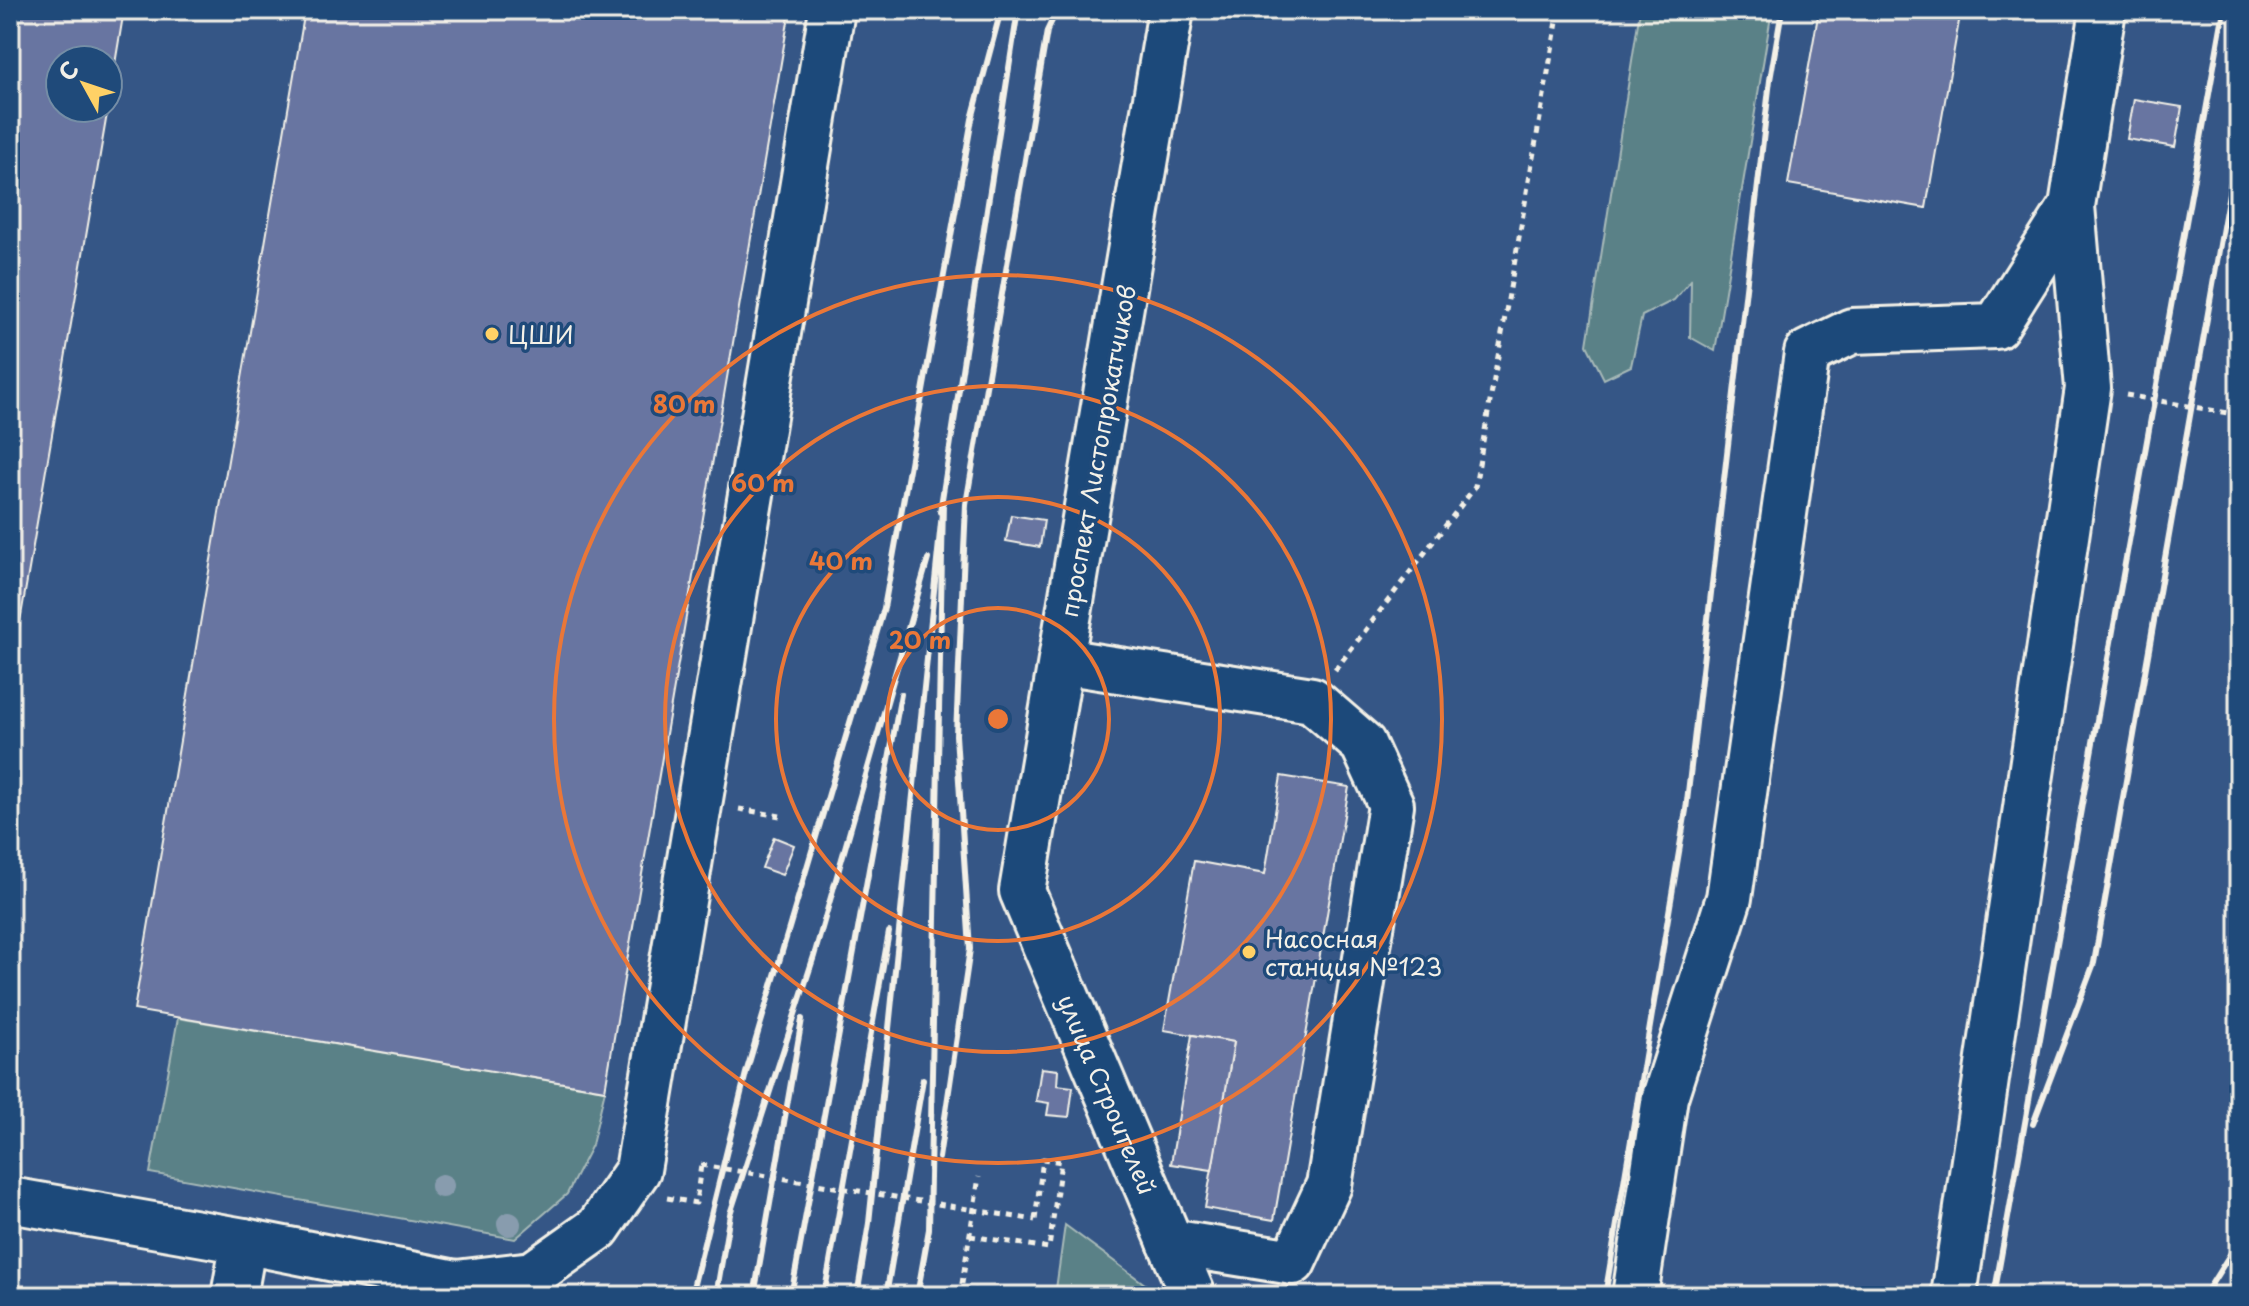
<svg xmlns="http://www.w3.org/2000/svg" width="2249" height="1306" viewBox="0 0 2249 1306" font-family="'Playpen Sans',sans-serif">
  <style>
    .built { fill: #355786; fill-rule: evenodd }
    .green { fill: #5a8187; stroke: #a7b9b8; stroke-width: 2 }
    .building { fill: #6875a1; stroke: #f4f1e8; stroke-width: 2 }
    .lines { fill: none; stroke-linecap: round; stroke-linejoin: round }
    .minor-casing { stroke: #f4f1e8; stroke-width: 50 }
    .path { stroke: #f4f1e8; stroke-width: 5; stroke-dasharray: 6 6; stroke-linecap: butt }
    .minor { stroke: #1f4a7a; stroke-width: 44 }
    .rail { stroke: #f4f1e8; stroke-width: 6 }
    .path-bridge { stroke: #f4f1e8; stroke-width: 5; stroke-dasharray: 6 6; stroke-linecap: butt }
    .tree { fill: #889cae }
    .ring { fill: none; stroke: #ea7738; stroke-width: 4 }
    .poi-dot { fill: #ffd166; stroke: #1f4a7a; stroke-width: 3 }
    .labels { text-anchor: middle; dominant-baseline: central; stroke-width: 7; stroke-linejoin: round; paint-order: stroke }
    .poi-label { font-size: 24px; fill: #f4f1e8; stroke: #1f4a7a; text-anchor: start }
    .street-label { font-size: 24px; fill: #f4f1e8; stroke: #1f4a7a }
    .centre { fill: #ea7738; stroke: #1f4a7a; stroke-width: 4 }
    .ring-label { font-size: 24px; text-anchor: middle; font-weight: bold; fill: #ea7738; stroke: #1f4a7a; stroke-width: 7; stroke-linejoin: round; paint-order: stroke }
  </style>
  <rect width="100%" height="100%" fill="#1f4a7a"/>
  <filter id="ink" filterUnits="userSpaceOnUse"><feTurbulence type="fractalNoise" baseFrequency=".0125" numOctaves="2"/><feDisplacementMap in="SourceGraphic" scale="16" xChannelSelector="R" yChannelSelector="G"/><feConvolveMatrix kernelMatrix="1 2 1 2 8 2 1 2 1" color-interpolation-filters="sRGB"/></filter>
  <g filter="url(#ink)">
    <!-- built -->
    <path class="built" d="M10 10H2239V1296H10ZM60 60H108V108H60Z"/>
    <!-- green -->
    <g class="green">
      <path d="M1640 10H1772L1715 351 1690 337 1691 280 1674 300 1642 316 1631 366 1604 379 1587 345Z"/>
      <path d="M178 1018 605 1090 592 1145 567 1194 515 1239 150 1173Z"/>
      <path d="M1065 1225 1161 1296H1057L1056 1289Z"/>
    </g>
    <!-- building -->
    <g class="building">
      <path d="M10 10H124L108 106V60H60V108H108L10 680Z"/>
      <path d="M305 10H790L605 1090 134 1010Z"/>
      <path d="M1819 10H1961L1926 208 1788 184Z"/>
      <path d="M2134 99 2182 107 2175 147 2127 139Z"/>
      <path d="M1011 515 1044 520 1040 547 1006 541Z"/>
      <path d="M1281 776 1349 787 1274 1220 1205 1208 1234 1042 1164 1030 1194 861 1265 874Z"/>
      <path d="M774 837 794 845 782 875 762 868Z"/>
      <path d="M1192 1035 1234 1042 1212 1170 1171 1164Z"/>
      <path d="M1041 1068 1058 1070 1057 1085 1073 1087 1069 1117 1047 1115 1049 1103 1036 1101Z"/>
    </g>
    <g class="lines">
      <defs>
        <g id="minor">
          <path id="s1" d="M1171 10 1022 891 1193 1296"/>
          <path d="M1061 661 1312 700 1363 744 1391 805 1329 1185 1293 1262 1170 1242"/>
          <path d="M10 1200 244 1241 456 1283 533 1274 598 1228 638 1170 832 10"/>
          <path d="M234 1296 244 1241"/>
          <path d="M1635 1296 1665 1097 1729 898 1807 353 1852 331 1996 326 2072 206 2103 10"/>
          <path d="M1954 1296 2088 388 2072 206"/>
        </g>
      </defs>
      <!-- minor casing -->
      <use href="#minor" class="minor-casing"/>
      <!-- path -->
      <g class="path">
        <path d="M2126 395 2239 415"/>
        <path d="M1335 670 1475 487 1559 10"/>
        <path d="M739 809 780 816"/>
        <path d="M667 1198 696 1203 701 1165"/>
        <path d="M970 1236 1049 1248 1061 1162 1043 1159 1035 1220"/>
        <path d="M962 1289 1004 1296"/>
        <path d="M960 1296 979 1177"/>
      </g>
      <!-- minor -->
      <use href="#minor" class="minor"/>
      <!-- rail -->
      <g class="rail">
        <path d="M940 512 1018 10"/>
        <path d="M2033 1124 2094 963 2239 136"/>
        <path d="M939 1158 970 949 956 735 966 504 1047 31 1057 10"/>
        <path d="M691 1296 746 1073 884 608 972 119 1001 10"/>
        <path d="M716 1296 730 1214 814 956 928 559"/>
        <path d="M754 1296 802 1019"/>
        <path d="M791 1296 901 694"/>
        <path d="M824 1296 889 932"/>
        <path d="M857 1296 869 1223 943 503 929 1229 917 1296"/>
        <path d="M886 1296 923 1079"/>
        <path d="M1605 1296 1686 810 1770 80 1782 10"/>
        <path d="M1994 1296 2224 10"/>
        <path d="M2204 1296 2239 1240"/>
      </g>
      <!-- path-bridge -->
      <path class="path-bridge" d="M701 1165 1035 1220"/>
    </g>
    <!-- trees -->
    <g class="tree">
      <circle cx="442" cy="1186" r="12"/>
      <circle cx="509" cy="1224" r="12"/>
    </g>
  </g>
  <!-- distance rings -->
  <g class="ring">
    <circle cx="998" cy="719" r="111"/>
    <circle cx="998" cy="719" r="222"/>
    <circle cx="998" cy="719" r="333"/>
    <circle cx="998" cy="719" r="444"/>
  </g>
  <!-- markers -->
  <g class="poi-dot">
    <circle cx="492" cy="334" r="8"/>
    <circle cx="1249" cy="952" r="8"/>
  </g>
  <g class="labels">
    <!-- poi labels -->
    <g class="poi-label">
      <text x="508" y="334">ЦШИ</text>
      <text x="1265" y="938">Насосная<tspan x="1265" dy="28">станция №123</tspan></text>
    </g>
    <!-- street labels -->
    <g class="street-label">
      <text transform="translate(1097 451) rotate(-80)">проспект Листопрокатчиков</text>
      <text stroke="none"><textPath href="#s1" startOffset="1114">улица Строителей</textPath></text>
    </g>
  </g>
  <circle cx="998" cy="719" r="12" class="centre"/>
  <g class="ring-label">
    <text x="684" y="413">80 m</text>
    <text x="763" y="492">60 m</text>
    <text x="841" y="570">40 m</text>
    <text x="920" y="649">20 m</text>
  </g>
  <!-- margin -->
  <rect width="2249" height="1306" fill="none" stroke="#1f4a7a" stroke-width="40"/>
  <rect x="20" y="20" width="2209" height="1266" fill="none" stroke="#f4f1e8" stroke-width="3" filter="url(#ink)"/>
  <!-- north arrow -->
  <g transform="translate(84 84) rotate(310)"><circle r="38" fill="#1f4a7a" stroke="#748da6" stroke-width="2"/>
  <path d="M0-6L14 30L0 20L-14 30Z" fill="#ffd166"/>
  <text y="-12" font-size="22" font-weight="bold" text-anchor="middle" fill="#f4f1e8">С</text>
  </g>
</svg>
